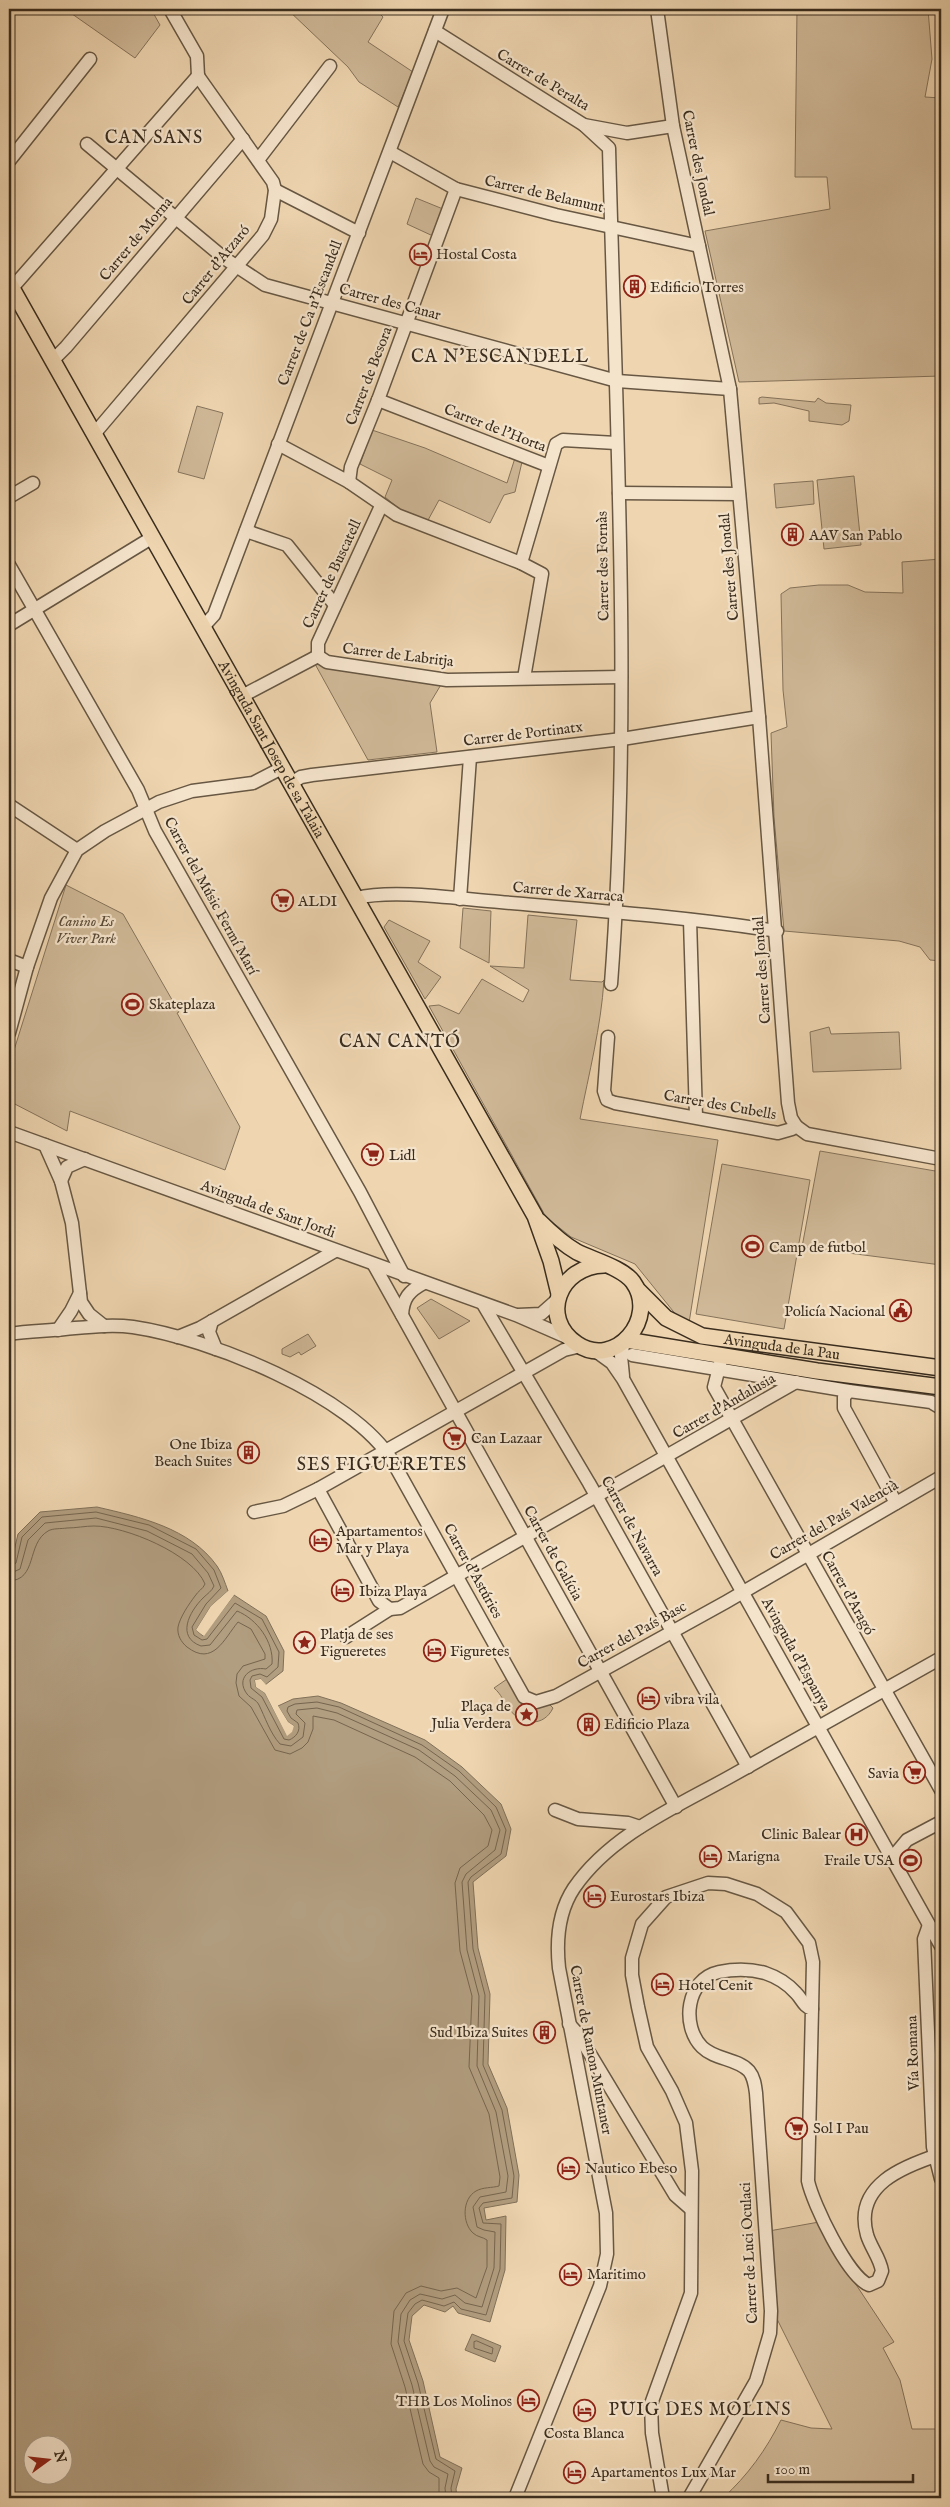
<svg xmlns="http://www.w3.org/2000/svg" width="950" height="2507" viewBox="0 0 950 2507" font-family="'IM FELL English',serif">
  <style>
    .green { fill: #d0b998; stroke: #85735b }
    .water { fill: #b19d7f; stroke: #817058; fill-rule: evenodd }
    .pier { fill: #efd6b1 }
    .lines { fill: none; stroke-linecap: round; stroke-linejoin: round }
    .shore { stroke: #76654e; stroke-width: 1 }
    .minor-casing { stroke: #675743; stroke-width: 15 }
    .major-casing { stroke: #3a2d1e; stroke-width: 18 }
    .minor { stroke: #f5e4cc; stroke-width: 12 }
    .major { stroke: #efd6b1; stroke-width: 15 }
    .labels { text-anchor: middle; dominant-baseline: central; stroke-width: 4.5; stroke-linejoin: round; paint-order: stroke }
    .street-label { font-size: 15px; fill: #3a2d1e; stroke: #f5e4cc }
    .poi-label { font-size: 15px; fill: #3a2d1e; stroke: #f5e4cc; text-anchor: start }
    .park-label { font-size: 15px; font-style: italic; fill: #584936; stroke: #f5e4cc }
    .quarter-label { font-size: 18px; letter-spacing: 1px; fill: #3a2d1e; stroke: #f5e4cc }
  </style>
  <rect width="100%" height="100%" fill="#efd6b1"/>
  <filter id="stains"><feTurbulence type="fractalNoise" baseFrequency=".004" numOctaves="4"/><feColorMatrix values="0 0 0 0 .2 0 0 0 0 .09 0 0 0 0 .02 0 0 0 .5 -.17"/></filter>
  <radialGradient id="worn" r=".72"><stop offset=".6" stop-color="#630" stop-opacity="0"/><stop offset="1" stop-color="#630" stop-opacity=".3"/></radialGradient>
  <!-- green -->
  <g class="green">
    <path d="M65 9H151L160 25 135 58Z"/>
    <path d="M287 9H375L383 17 368 42 413 72 398 107 359 82 348 67Z"/>
    <path d="M797 9H928L932 59 925 97 941 98V376L739 382 705 231 830 209 827 177H795Z"/>
    <path d="M416 198 443 209 433 236 407 224Z"/>
    <path d="M762 397 815 402 818 398 826 403 851 405 849 421 842 425 809 421V411L774 403 759 404V398Z"/>
    <path d="M197 406 223 413 204 479 178 472Z"/>
    <path d="M372 430 425 448 507 483 515 458 522 462 515 492 504 495 490 523 439 500 427 522 403 512 385 497 392 480 360 464Z"/>
    <path d="M854 476 861 545 824 549 817 480Z"/>
    <path d="M813 481 814 504 776 508 774 484Z"/>
    <path d="M941 559V961L930 960 920 947 899 941 784 931 774 817 771 733 787 727 783 690 781 594 790 588 819 585H848L865 592 903 593 902 562Z"/>
    <path d="M315 664 442 683 430 703 437 752 368 760Z"/>
    <path d="M66 885 123 914 179 1012 177 1013 240 1127 225 1170 70 1111 67 1131 9 1101V1066Z"/>
    <path d="M463 908 491 911 489 963 460 948Z"/>
    <path d="M528 915 577 920 570 980 602 982 604 980C601 1027 589 1073 580 1119L718 1140 689 1323 677 1316 635 1264 571 1237 546 1217 429 1006 439 1005 459 1014 482 979 523 1002 529 990 490 966 524 968Z"/>
    <path d="M389 920 430 941 418 962 441 977 425 999 384 927Z"/>
    <path d="M829 1027 831 1034 899 1032 901 1069 813 1072 810 1032Z"/>
    <path d="M820 1151 941 1172V1265L802 1247Z"/>
    <path d="M722 1164 810 1180 784 1329 696 1314Z"/>
    <path d="M431 1299 470 1321 439 1339 417 1308Z"/>
    <path d="M308 1334 316 1346 301 1355 299 1352 290 1357 282 1354V1349Z"/>
    <path d="M510 1677 523 1698 549 1704 553 1708C544 1727 522 1726 509 1709 503 1701 502 1695 494 1688Z"/>
    <path d="M819 2222 855 2283 894 2342 883 2348 900 2380 912 2429H941V2498H723C748 2475 766 2450 781 2420L811 2428 832 2429 775 2315 769 2231Z"/>
  </g>
  <!-- water -->
  <g class="water">
    <path d="M97 1507C140 1517 190 1528 217 1566 222 1573 225 1583 228 1591L211 1606 196 1630 203 1636 234 1595 266 1616 284 1651 283 1671 265 1685 261 1679 255 1680 256 1687 265 1693 287 1735 294 1726 288 1722 278 1706 293 1699 318 1696 341 1703 425 1740 462 1767 501 1804 511 1829 506 1856 473 1882 478 1948 490 1994 488 2064 507 2108 519 2175 517 2202 484 2208 486 2220 506 2216 505 2270 490 2322 458 2313 453 2306 445 2312 424 2305 412 2316 409 2340 423 2381 440 2457 462 2468 456 2489 457 2498H9V1572L18 1534 40 1512ZM32 2444H62V2474H32Z"/>
    <path d="M472 2334 501 2346 495 2362 465 2350Z"/>
  </g>
  <!-- pier -->
  <g class="pier">
    <path d="M228 1591 230 1593 212 1608 199 1630 203 1632 232 1594 234 1595 204 1636 196 1630 211 1606Z"/>
    <path d="M261 1679 267 1686 264 1687 259 1682H257L258 1686 268 1692 288 1732 291 1727 286 1724 276 1707 277 1704 288 1722 294 1726 292 1732 287 1736 265 1693 256 1687 255 1680Z"/>
  </g>
  <g class="lines">
    <!-- shore -->
    <g class="shore">
      <path d="M9 1567 16 1563 22 1537 42 1517 96 1512 149 1525 196 1549 214 1570 221 1588 206 1604 192 1627 194 1635 202 1640 207 1639 235 1603 262 1619 279 1652 278 1667 267 1677 260 1674 252 1676 250 1680 251 1688 262 1697 284 1739 289 1740C296 1737 301 1731 298 1723L291 1718 287 1711 288 1707 295 1704 317 1702 339 1707 422 1745 459 1771 496 1807 506 1830 501 1854 471 1877 468 1882 473 1949 485 1995 483 2065 502 2110 514 2176 512 2198 483 2203 479 2208 483 2223 501 2224 500 2269 486 2315 461 2309 454 2302 444 2306 422 2300 415 2304 408 2313 404 2341 418 2383 436 2459 455 2471 451 2488 452 2498"/>
      <path d="M9 1574 20 1569 28 1540 45 1523 96 1518 147 1531 192 1554 208 1573 214 1586C212 1591 207 1594 203 1598 189 1612 176 1637 201 1646L210 1645 237 1611C257 1619 274 1642 272 1664L266 1669C251 1666 235 1678 247 1694 251 1699 256 1699 259 1705 265 1717 270 1733 280 1744L291 1746 303 1737 305 1723 296 1714 297 1710 317 1708 337 1713 419 1750 455 1776 491 1810 500 1830 495 1850 466 1874 462 1882 467 1950 479 1996 477 2066 496 2112 508 2176 506 2192 480 2197 473 2207 477 2227 484 2230 495 2232 494 2268 482 2307 465 2303 455 2295 442 2299 420 2294 410 2300 401 2314 398 2342 412 2385 430 2461 434 2467 448 2474 445 2488 446 2498"/>
      <path d="M9 1581C38 1580 26 1544 48 1531 53 1528 61 1529 67 1528 76 1528 85 1526 94 1526 125 1526 193 1554 205 1584 203 1589 198 1591 195 1596 189 1604 180 1617 178 1627 177 1635 181 1642 187 1647 213 1667 224 1639 238 1622L251 1629 265 1654V1659L243 1666 237 1674 236 1683 239 1696 251 1707 275 1750 290 1754 302 1748 308 1742 313 1729V1716L334 1720 415 1757 450 1781 484 1815 492 1830 488 1846 460 1868 455 1883 460 1951 472 1996 469 2067 489 2114 500 2177 499 2186C492 2188 483 2187 476 2191 462 2199 462 2223 473 2233 477 2237 483 2237 487 2240V2267L476 2298 457 2288 441 2291 421 2286 406 2293 394 2311 391 2344 405 2387 423 2464 429 2472 439 2478V2498"/>
      <path d="M477 2341 493 2348 492 2354 474 2348V2342Z"/>
    </g>
    <defs>
      <g id="minor">
        <path d="M170 9 197 56 198 76"/>
        <path d="M657 9 673 126 730 389 759 717 788 1103 791 1118 796 1126"/>
        <path d="M435 31 584 125 627 133 673 126"/>
        <path d="M584 125 609 148C616 426 632 706 611 984"/>
        <path d="M87 144 224 258 265 285 617 381 730 389"/>
        <path d="M390 152 456 189 556 215 699 246"/>
        <path d="M258 160 330 66"/>
        <path d="M9 161 90 59"/>
        <path d="M275 190 359 233"/>
        <path d="M12 288 198 76"/>
        <path d="M53 360 66 347 243 139"/>
        <path d="M378 400 549 466"/>
        <path d="M95 433 263 235 271 219 275 190 273 182 198 76"/>
        <path d="M278 444 349 482 397 515 521 563"/>
        <path d="M349 482 351 467 378 400 456 189"/>
        <path d="M619 493 739 494"/>
        <path d="M9 497 33 483"/>
        <path d="M246 531 287 545 335 605"/>
        <path d="M9 565 138 790 155 831 360 1192 404 1276"/>
        <path d="M9 625 153 537"/>
        <path d="M203 627 214 615 443 9"/>
        <path d="M318 656 327 662 447 680 621 677"/>
        <path d="M318 656V643L381 506"/>
        <path d="M524 678 542 574 521 563 556 444 563 440 616 443"/>
        <path d="M242 696 318 656"/>
        <path d="M291 783 301 777 312 775 622 739 759 717"/>
        <path d="M9 805 77 850"/>
        <path d="M356 898C395 889 459 899 500 902 592 910 685 917 777 931"/>
        <path d="M460 899 470 757"/>
        <path d="M690 920 696 1117"/>
        <path d="M9 960 27 967"/>
        <path d="M9 1033 27 967 51 898 77 850 105 831 159 802 192 791 253 783 282 768"/>
        <path d="M608 1037 604 1091 607 1100 615 1103 778 1133 792 1129 796 1126 807 1134 818 1136 941 1159"/>
        <path d="M9 1132 516 1315 571 1339"/>
        <path d="M45 1145 61 1181 72 1223 81 1302 89 1314 104 1326"/>
        <path d="M61 1181 67 1167 85 1159"/>
        <path d="M374 1265 676 1807"/>
        <path d="M483 1304 589 1483 748 1767"/>
        <path d="M402 1315C403 1298 409 1291 424 1283"/>
        <path d="M518 1315 541 1314 558 1299"/>
        <path d="M212 1321 209 1332 216 1349"/>
        <path d="M58 1330 71 1311 80 1293"/>
        <path d="M9 1334C28 1331 46 1331 65 1329 88 1327 111 1324 133 1327 208 1338 353 1395 393 1462L524 1697 536 1702 556 1696 726 1602 941 1477"/>
        <path d="M178 1337 200 1328 335 1251"/>
        <path d="M594 1350 612 1363 623 1379 941 1946"/>
        <path d="M632 1355 849 1391 931 1402 941 1408"/>
        <path d="M722 1356 714 1387 941 1790"/>
        <path d="M623 1376 621 1356 624 1342"/>
        <path d="M849 1391 844 1397V1408L896 1503"/>
        <path d="M318 1489 379 1601 390 1609"/>
        <path d="M254 1512 283 1506 318 1489 564 1350 581 1346"/>
        <path d="M346 1637 390 1609 400 1608 796 1382"/>
        <path d="M555 1810 578 1819 628 1823 640 1827"/>
        <path d="M892 1858 907 1840 941 1822"/>
        <path d="M929 1925 924 1939 933 2147 941 2179"/>
        <path d="M569 2024 578 2034 675 2195 691 2209"/>
        <path d="M515 2498 600 2286 607 2254 606 2213 559 1968C556 1940 558 1912 574 1888 611 1834 678 1806 733 1775 803 1736 872 1697 941 1658"/>
        <path d="M663 2498 652 2433 651 2404 691 2293 692 2171 686 2123 672 2091 647 2047 638 2007 632 1975V1958L642 1924 666 1897 708 1883 726 1884 757 1894 786 1912 809 1943 813 1962 812 2009"/>
        <path d="M689 2498 756 2381 770 2333 771 2311 756 2093C755 2085 754 2077 749 2071 737 2058 715 2060 702 2047 681 2026 686 1979 719 1972 734 1969 751 1969 765 1973 777 1977 788 1984 796 1993 802 1999 804 2007 812 2009L808 2181C813 2204 848 2277 869 2285L878 2281 882 2271C880 2258 871 2248 867 2235 853 2185 904 2166 941 2154"/>
      </g>
      <g id="major">
        <path id="s1" d="M9 283 535 1216 551 1261 559 1294"/>
        <path d="M539 1221C550 1232 563 1244 577 1252 593 1260 623 1268 633 1282 659 1318 615 1370 577 1344 538 1317 560 1266 604 1265"/>
        <path id="s2" d="M639 1291 666 1318 702 1336 941 1368"/>
        <path d="M626 1340 817 1371 941 1387"/>
      </g>
    </defs>
    <!-- minor casing -->
    <use href="#minor" class="minor-casing"/>
    <!-- major casing -->
    <use href="#major" class="major-casing"/>
    <!-- minor -->
    <use href="#minor" class="minor"/>
    <!-- major -->
    <use href="#major" class="major"/>
  </g>
  <!-- icons -->
  <defs>
    <symbol id="hotel-ring" viewBox="-11 -11 22 22"><circle r="9.5" fill="#f5e4cc" stroke="#8f2418" stroke-width="1.5"/><path d="M-6-4.5h1.5V1H6V5H4.5V3h-9V5H-6ZM-4 0a1.8 1.8 0 1 1 3.6 0ZM.5 0V-2.5h3Q6-2.5 6 0Z" fill="#8f2418"/></symbol>
    <symbol id="building-ring" viewBox="-11 -11 22 22"><circle r="9.5" fill="#f5e4cc" stroke="#8f2418" stroke-width="1.5"/><path d="M-4-6H4V6H1V3H-1V6H-4ZM-2.5-4.3h1.7v1.8h-1.7ZM.8-4.3h1.7v1.8H.8ZM-2.5-1h1.7V.8h-1.7ZM.8-1h1.7V.8H.8Z" fill="#8f2418"/></symbol>
    <symbol id="supermarket-ring" viewBox="-11 -11 22 22"><circle r="9.5" fill="#f5e4cc" stroke="#8f2418" stroke-width="1.5"/><path d="M-6-5.5h2.5l.6 2H6L4.5 2H-2.5L-4.4-4H-6ZM-1.5 3.2a1.3 1.3 0 1 0 .1 0ZM3 3.2a1.3 1.3 0 1 0 .1 0Z" fill="#8f2418"/></symbol>
    <symbol id="stadium-ring" viewBox="-11 -11 22 22"><circle r="9.5" fill="#f5e4cc" stroke="#8f2418" stroke-width="1.5"/><path d="M0-5a6.5 5 0 1 0 0 10a6.5 5 0 1 0 0-10ZM-3.5-1.8h7v3.6h-7Z" fill="#8f2418"/></symbol>
    <symbol id="civic-ring" viewBox="-11 -11 22 22"><circle r="9.5" fill="#f5e4cc" stroke="#8f2418" stroke-width="1.5"/><path d="M-.6-6.5H3V-4.5H.6V-3L4-1V1h2V6H-6V1h2V-1L-.6-3ZM-1.2 2.5V6h2.4V2.5Z" fill="#8f2418"/></symbol>
    <symbol id="sight-ring" viewBox="-11 -11 22 22"><circle r="9.5" fill="#f5e4cc" stroke="#8f2418" stroke-width="1.5"/><path d="M0-6L1.8-2.2L6-1.7L2.9 1.2L3.7 5.4L0 3.3L-3.7 5.4L-2.9 1.2L-6-1.7L-1.8-2.2Z" fill="#8f2418"/></symbol>
    <symbol id="hospital-ring" viewBox="-11 -11 22 22"><circle r="9.5" fill="#f5e4cc" stroke="#8f2418" stroke-width="1.5"/><path d="M-5-5h3v3.5h4V-5h3V5h-3V1.5h-4V5h-3Z" fill="#8f2418"/></symbol>
  </defs>
  <g fill-rule="evenodd">
    <use href="#hotel-ring" x="408" y="242" width="25" height="25"/>
    <use href="#building-ring" x="622" y="274" width="25" height="25"/>
    <use href="#building-ring" x="780" y="522" width="25" height="25"/>
    <use href="#supermarket-ring" x="270" y="888" width="25" height="25"/>
    <use href="#stadium-ring" x="120" y="992" width="25" height="25"/>
    <use href="#supermarket-ring" x="360" y="1142" width="25" height="25"/>
    <use href="#stadium-ring" x="740" y="1234" width="25" height="25"/>
    <use href="#civic-ring" x="888" y="1298" width="25" height="25"/>
    <use href="#supermarket-ring" x="442" y="1426" width="25" height="25"/>
    <use href="#building-ring" x="236" y="1440" width="25" height="25"/>
    <use href="#hotel-ring" x="308" y="1528" width="25" height="25"/>
    <use href="#hotel-ring" x="330" y="1578" width="25" height="25"/>
    <use href="#sight-ring" x="292" y="1630" width="25" height="25"/>
    <use href="#hotel-ring" x="422" y="1638" width="25" height="25"/>
    <use href="#hotel-ring" x="636" y="1686" width="25" height="25"/>
    <use href="#sight-ring" x="514" y="1702" width="25" height="25"/>
    <use href="#building-ring" x="576" y="1712" width="25" height="25"/>
    <use href="#supermarket-ring" x="902" y="1760" width="25" height="25"/>
    <use href="#hospital-ring" x="844" y="1822" width="25" height="25"/>
    <use href="#hotel-ring" x="698" y="1844" width="25" height="25"/>
    <use href="#stadium-ring" x="898" y="1848" width="25" height="25"/>
    <use href="#hotel-ring" x="582" y="1884" width="25" height="25"/>
    <use href="#hotel-ring" x="650" y="1972" width="25" height="25"/>
    <use href="#building-ring" x="532" y="2020" width="25" height="25"/>
    <use href="#supermarket-ring" x="784" y="2116" width="25" height="25"/>
    <use href="#hotel-ring" x="556" y="2156" width="25" height="25"/>
    <use href="#hotel-ring" x="558" y="2262" width="25" height="25"/>
    <use href="#hotel-ring" x="516" y="2388" width="25" height="25"/>
    <use href="#hotel-ring" x="572" y="2398" width="25" height="25"/>
    <use href="#hotel-ring" x="562" y="2460" width="25" height="25"/>
  </g>
  <g class="labels">
    <!-- street labels -->
    <g class="street-label">
      <text transform="translate(543 80) rotate(31)">Carrer de Peralta</text>
      <text transform="translate(698 163) rotate(78)">Carrer des Jondal</text>
      <text transform="translate(544 194) rotate(13)">Carrer de Belamunt</text>
      <text transform="translate(136 239) rotate(-50)">Carrer de Morna</text>
      <text transform="translate(216 265) rotate(-51)">Carrer d'Atzaró</text>
      <text transform="translate(390 302) rotate(15)">Carrer des Canar</text>
      <text transform="translate(310 313) rotate(-69)">Carrer de Ca n'Escandell</text>
      <text transform="translate(369 376) rotate(-69)">Carrer de Besora</text>
      <text transform="translate(495 428) rotate(21)">Carrer de l'Horta</text>
      <text transform="translate(603 566) rotate(-91)">Carrer des Fornàs</text>
      <text transform="translate(729 567) rotate(-95)">Carrer des Jondal</text>
      <text transform="translate(332 574) rotate(-65)">Carrer de Buscatell</text>
      <text transform="translate(398 655) rotate(7)">Carrer de Labritja</text>
      <text transform="translate(523 734) rotate(-7)">Carrer de Portinatx</text>
      <text stroke="none"><textPath href="#s1" startOffset="535">Avinguda Sant Josep de sa Talaia</textPath></text>
      <text transform="translate(568 892) rotate(5)">Carrer de Xarraca</text>
      <text transform="translate(211 896) rotate(61)">Carrer del Músic Fermí Marí</text>
      <text transform="translate(762 970) rotate(-94)">Carrer des Jondal</text>
      <text transform="translate(720 1105) rotate(10)">Carrer des Cubells</text>
      <text transform="translate(268 1209) rotate(20)">Avinguda de Sant Jordi</text>
      <text stroke="none"><textPath href="#s2" startOffset="159">Avinguda de la Pau</textPath></text>
      <text transform="translate(724 1406) rotate(-30)">Carrer d'Andalusia</text>
      <text transform="translate(834 1520) rotate(-30)">Carrer del País Valencià</text>
      <text transform="translate(632 1526) rotate(61)">Carrer de Navarra</text>
      <text transform="translate(553 1553) rotate(61)">Carrer de Galícia</text>
      <text transform="translate(473 1571) rotate(61)">Carrer d'Astúries</text>
      <text transform="translate(848 1593) rotate(61)">Carrer d'Aragó</text>
      <text transform="translate(632 1635) rotate(-29)">Carrer del País Basc</text>
      <text transform="translate(796 1654) rotate(61)">Avinguda d'Espanya</text>
      <text transform="translate(591 2050) rotate(79)">Carrer de Ramon Muntaner</text>
      <text transform="translate(913 2053) rotate(-92)">Vía Romana</text>
      <text transform="translate(749 2253) rotate(-93)">Carrer de Luci Oculaci</text>
    </g>
    <!-- poi labels -->
    <g class="poi-label">
      <text x="436" y="254">Hostal Costa</text>
      <text x="650" y="287">Edificio Torres</text>
      <text x="809" y="535">AAV San Pablo</text>
      <text x="298" y="901">ALDI</text>
      <text x="149" y="1004">Skateplaza</text>
      <text x="389" y="1155">Lidl</text>
      <text x="769" y="1247">Camp de futbol</text>
      <text x="885" y="1311" text-anchor="end">Policía Nacional</text>
      <text x="471" y="1438">Can Lazaar</text>
      <text x="232" y="1444" text-anchor="end">One Ibiza<tspan x="232" dy="17">Beach Suites</tspan></text>
      <text x="336" y="1531">Apartamentos<tspan x="336" dy="17">Mar y Playa</tspan></text>
      <text x="359" y="1591">Ibiza Playa</text>
      <text x="320" y="1634">Platja de ses<tspan x="320" dy="17">Figueretes</tspan></text>
      <text x="450" y="1651">Figuretes</text>
      <text x="664" y="1699">vibra vila</text>
      <text x="511" y="1706" text-anchor="end">Plaça de<tspan x="511" dy="17">Julia Verdera</tspan></text>
      <text x="604" y="1724">Edificio Plaza</text>
      <text x="899" y="1773" text-anchor="end">Savia</text>
      <text x="841" y="1834" text-anchor="end">Clinic Balear</text>
      <text x="727" y="1856">Marigna</text>
      <text x="894" y="1860" text-anchor="end">Fraile USA</text>
      <text x="610" y="1896">Eurostars Ibiza</text>
      <text x="678" y="1985">Hotel Cenit</text>
      <text x="528" y="2032" text-anchor="end">Sud Ibiza Suites</text>
      <text x="813" y="2128">Sol I Pau</text>
      <text x="585" y="2168">Nautico Ebeso</text>
      <text x="587" y="2274">Maritimo</text>
      <text x="512" y="2401" text-anchor="end">THB Los Molinos</text>
      <text x="584" y="2433" text-anchor="middle">Costa Blanca</text>
      <text x="591" y="2472">Apartamentos Lux Mar</text>
    </g>
    <!-- park labels -->
    <g class="park-label">
      <text x="86" y="921">Canino Es<tspan x="86" dy="17">Viver Park</tspan></text>
    </g>
    <!-- quarter labels -->
    <g class="quarter-label">
      <text x="154" y="138">CAN SANS</text>
      <text x="500" y="357">CA N'ESCANDELL</text>
      <text x="400" y="1042">CAN CANTÓ</text>
      <text x="382" y="1465">SES FIGUERETES</text>
      <text x="700" y="2410">PUIG DES MOLINS</text>
    </g>
  </g>
  <!-- margin -->
  <rect width="950" height="2507" fill="none" stroke="#efd6b1" stroke-width="30"/>
  <rect x="10" y="10" width="930" height="2487" fill="none" stroke="#3a2d1e" stroke-width="2.5"/>
  <rect x="15" y="15" width="920" height="2477" fill="none" stroke="#3a2d1e"/>
  <!-- north arrow -->
  <g transform="translate(48 2460) rotate(75)"><circle r="24" fill="#f5e4cc" stroke="#aa9b86"/>
  <path d="M0-4L9 19L0 12L-9 19Z" fill="#8f2418"/>
  <text y="-8" font-size="14" font-weight="bold" text-anchor="middle" fill="#3a2d1e">N</text>
  </g>
  <!-- scale -->
  <path d="M768 2474v8h145v-8" fill="none" stroke="#3a2d1e" stroke-width="2.5"/>
  <text x="775" y="2474" font-size="15" fill="#3a2d1e" stroke="#f5e4cc" stroke-width="4" paint-order="stroke">100 m</text>
  <rect width="100%" height="100%" filter="url(#stains)"/>
  <rect width="100%" height="100%" fill="url(#worn)"/>
</svg>
